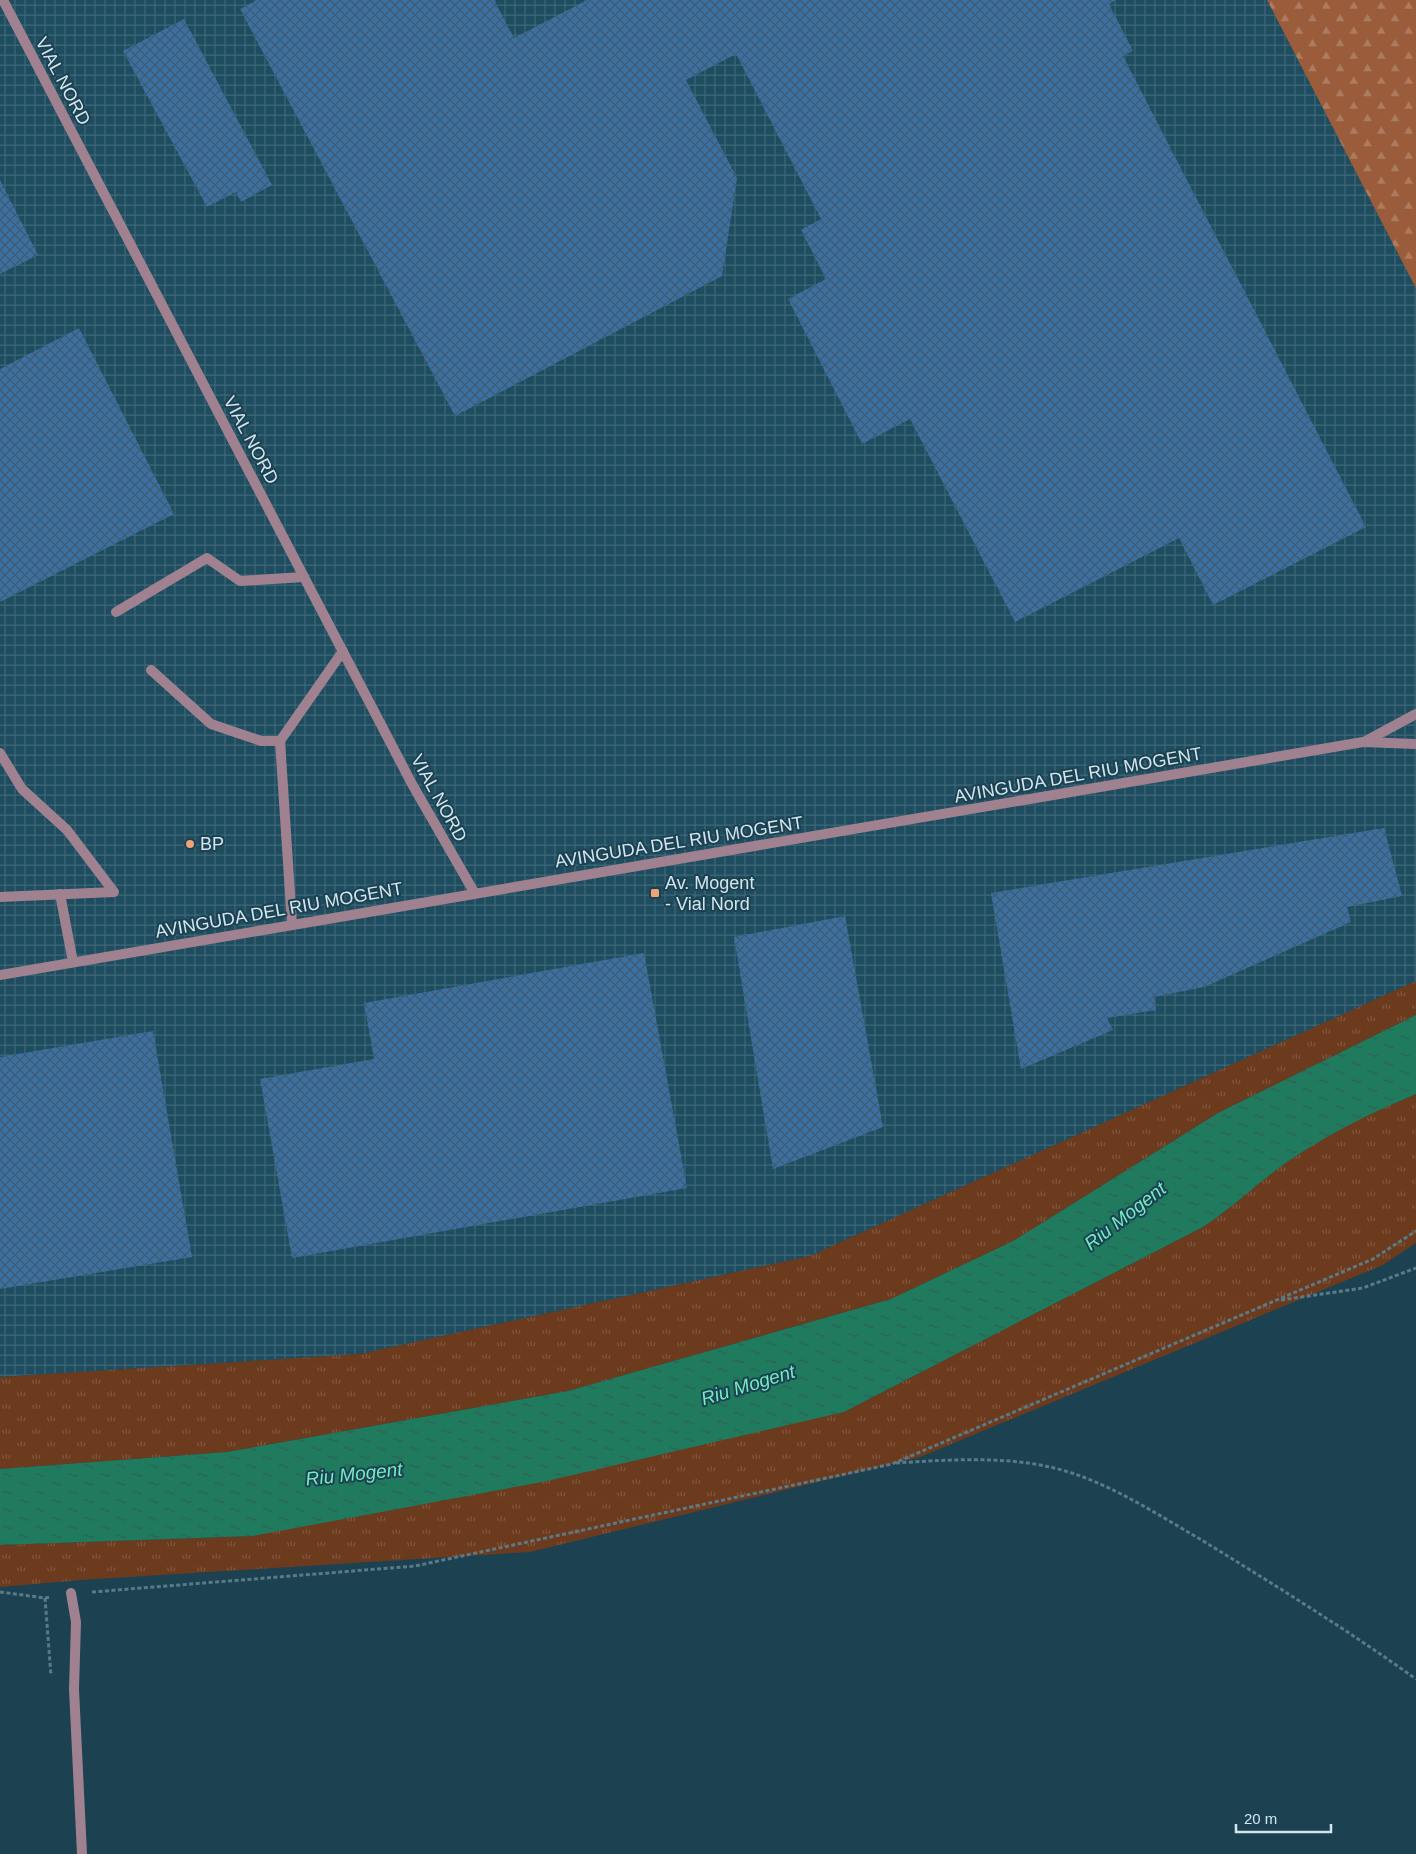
<svg xmlns="http://www.w3.org/2000/svg" width="1416" height="1854" viewBox="0 0 1416 1854" font-family="Helvetica,sans-serif">
  <style>
    .industrial { fill: url(#industrial-grid) }
    .grass { fill: url(#grass-tufts) }
    .forest { fill: url(#forest-firs) }
    .water { fill: url(#water-ripples) }
    .building { fill: url(#building-cross-hatch) }
    .lines { fill: none; stroke-linecap: round; stroke-linejoin: round }
    .path { stroke: #5b7a88; stroke-width: 3; stroke-dasharray: 4 2.5; stroke-linecap: butt }
    .lane { stroke: #a08190; stroke-width: 10 }
    .street { stroke: #a08190; stroke-width: 10 }
    .poi-dot { fill: #f0a279; stroke: #1c4151; stroke-width: 2 }
    .labels { text-anchor: middle; dominant-baseline: central; stroke-width: 4; stroke-linejoin: round; paint-order: stroke }
    .street-label { font-size: 18px; fill: #d2e6ef; stroke: #1c4151 }
    .poi-label { font-size: 18px; fill: #d2e6ef; stroke: #1c4151; text-anchor: start }
    .water-label { font-size: 19px; font-style: italic; fill: #74ebc2; stroke: #1c4151 }
  </style>
  <defs>
    <pattern id="industrial-grid" width="8" height="8" patternUnits="userSpaceOnUse" patternTransform="scale(1.25)"><rect width="8" height="8" fill="#1f4d60"/><path d="M0 4h8M4 0v8" fill="none" stroke="#3f6777"/></pattern>
    <pattern id="grass-tufts" width="24" height="20" patternUnits="userSpaceOnUse" patternTransform="scale(1.25)"><rect width="24" height="20" fill="#6c3a1d"/><path d="M3 7l-1-3M5 7V3M7 7l1-3M15 17l-1-3M17 17v-4M19 17l1-3" fill="none" stroke="#80563e"/></pattern>
    <pattern id="forest-firs" width="22" height="20" patternUnits="userSpaceOnUse" patternTransform="scale(1.25)"><rect width="22" height="20" fill="#9a5c3a"/><path d="M5 1l3.5 6h-7zM16 11l3.5 6h-7z" fill="#ac7b60"/></pattern>
    <pattern id="water-ripples" width="26" height="14" patternUnits="userSpaceOnUse" patternTransform="scale(1.25)"><rect width="26" height="14" fill="#1f7a5e"/><path d="M2 4q2-2 4 0t4 0M15 11q2-2 4 0t4 0" fill="none" stroke="#2f6053"/></pattern>
    <pattern id="building-cross-hatch" width="8" height="8" patternUnits="userSpaceOnUse" patternTransform="scale(1.25)"><rect width="8" height="8" fill="#3c70a0"/><path d="M0 0l8 8M0 8l8-8" fill="none" stroke="#3e5a74"/></pattern>
  </defs>
  <rect width="100%" height="100%" fill="#1c4151"/>
  <!-- industrial -->
  <path class="industrial" d="M0 0H1267L1416 288V981L810 1256 360 1354 0 1377Z"/>
  <!-- grass -->
  <g class="grass">
    <path d="M1416 981V1015L1218 1113 1013 1241 891 1299 568 1391 227 1452 0 1469V1377L360 1354 810 1256Z"/>
    <path d="M1416 1094V1243L1383 1265 920 1457 530 1552 81 1580 0 1587V1545L253 1536 844 1412 1201 1228C1233 1208 1259 1181 1290 1160 1332 1131 1369 1114 1416 1094Z"/>
  </g>
  <!-- forest -->
  <path class="forest" d="M1267 0H1416V288L1408 273Z"/>
  <!-- water -->
  <path class="water" d="M1416 1015V1094C1371 1113 1330 1133 1290 1160 1259 1181 1233 1208 1201 1228L844 1412 547 1481 253 1536 0 1545V1469L227 1452 568 1391 891 1299 1013 1241 1218 1113Z"/>
  <!-- building -->
  <g class="building">
    <path d="M257 0H494L514 38 587 0H1116L1109 4 1133 51 1123 56 1366 527 1213 605 1179 538 1015 622 910 419 862 444 788 299 826 279 801 230 821 219 736 54 686 80 737 178 722 276 455 416 240 9Z"/>
    <path d="M184 19 272 185 241 202 236 192 207 207 123 51Z"/>
    <path d="M0 180 38 255 0 274Z"/>
    <path d="M79 328 174 514 0 602V369Z"/>
    <path d="M1384 828 1402 896 1347 907 1351 922 1204 987 1154 997 1156 1010 1107 1018 1113 1030 1021 1069 991 893Z"/>
    <path d="M845 916 883 1127 773 1169 734 937Z"/>
    <path d="M644 953 687 1188 292 1258 260 1079 374 1059 364 1003Z"/>
    <path d="M153 1031 192 1257 0 1289V1057Z"/>
  </g>
  <g class="lines">
    <!-- path -->
    <g class="path">
      <path d="M1281 1300 1363 1288 1416 1268"/>
      <path d="M896 1463C943 1460 1003 1456 1050 1467 1104 1479 1153 1512 1200 1539 1273 1584 1346 1629 1416 1679"/>
      <path d="M0 1592 45 1598 51 1597"/>
      <path d="M92 1592 415 1566 892 1464 1373 1259 1416 1231"/>
      <path d="M45 1598 51 1676"/>
    </g>
    <!-- lane -->
    <g class="lane">
      <path d="M116 612 207 558 240 581 304 577"/>
      <path d="M151 670 211 724 261 741H280L343 651"/>
      <path d="M280 741 292 924"/>
      <path d="M0 753 22 789 67 830 114 892 0 897"/>
      <path d="M60 894 73 962"/>
      <path d="M71 1593 76 1622 74 1689 82 1854"/>
    </g>
    <!-- street -->
    <g class="street">
      <path d="M3 0 412 784 474 892"/>
      <path d="M1364 742 1416 714"/>
      <path d="M0 975 1363 742 1416 744"/>
    </g>
  </g>
  <!-- markers -->
  <g class="poi-dot">
    <circle cx="190" cy="844" r="5"/>
    <rect x="650" y="888" width="10" height="10" rx="2.5"/>
  </g>
  <g class="labels">
    <!-- street labels -->
    <g class="street-label">
      <text transform="translate(63 81) rotate(62)">VIAL NORD</text>
      <text transform="translate(251 440) rotate(62)">VIAL NORD</text>
      <text transform="translate(1078 775) rotate(-10)">AVINGUDA DEL RIU MOGENT</text>
      <text transform="translate(439 798) rotate(61)">VIAL NORD</text>
      <text transform="translate(679 842) rotate(-9)">AVINGUDA DEL RIU MOGENT</text>
      <text transform="translate(279 910) rotate(-10)">AVINGUDA DEL RIU MOGENT</text>
    </g>
    <!-- poi labels -->
    <g class="poi-label">
      <text x="200" y="844">BP</text>
      <text x="665" y="883">Av. Mogent<tspan x="665" dy="21">- Vial Nord</tspan></text>
    </g>
    <!-- water labels -->
    <g class="water-label">
      <text transform="translate(1125 1216) rotate(-38)">Riu Mogent</text>
      <text transform="translate(748 1385) rotate(-17)">Riu Mogent</text>
      <text transform="translate(354 1474) rotate(-6)">Riu Mogent</text>
    </g>
  </g>
  <!-- scale -->
  <path d="M1236 1824v8h95v-8" fill="none" stroke="#d2e6ef" stroke-width="2.5"/>
  <text x="1244" y="1824" font-size="15" fill="#d2e6ef" stroke="#1c4151" stroke-width="4" paint-order="stroke">20 m</text>
</svg>
